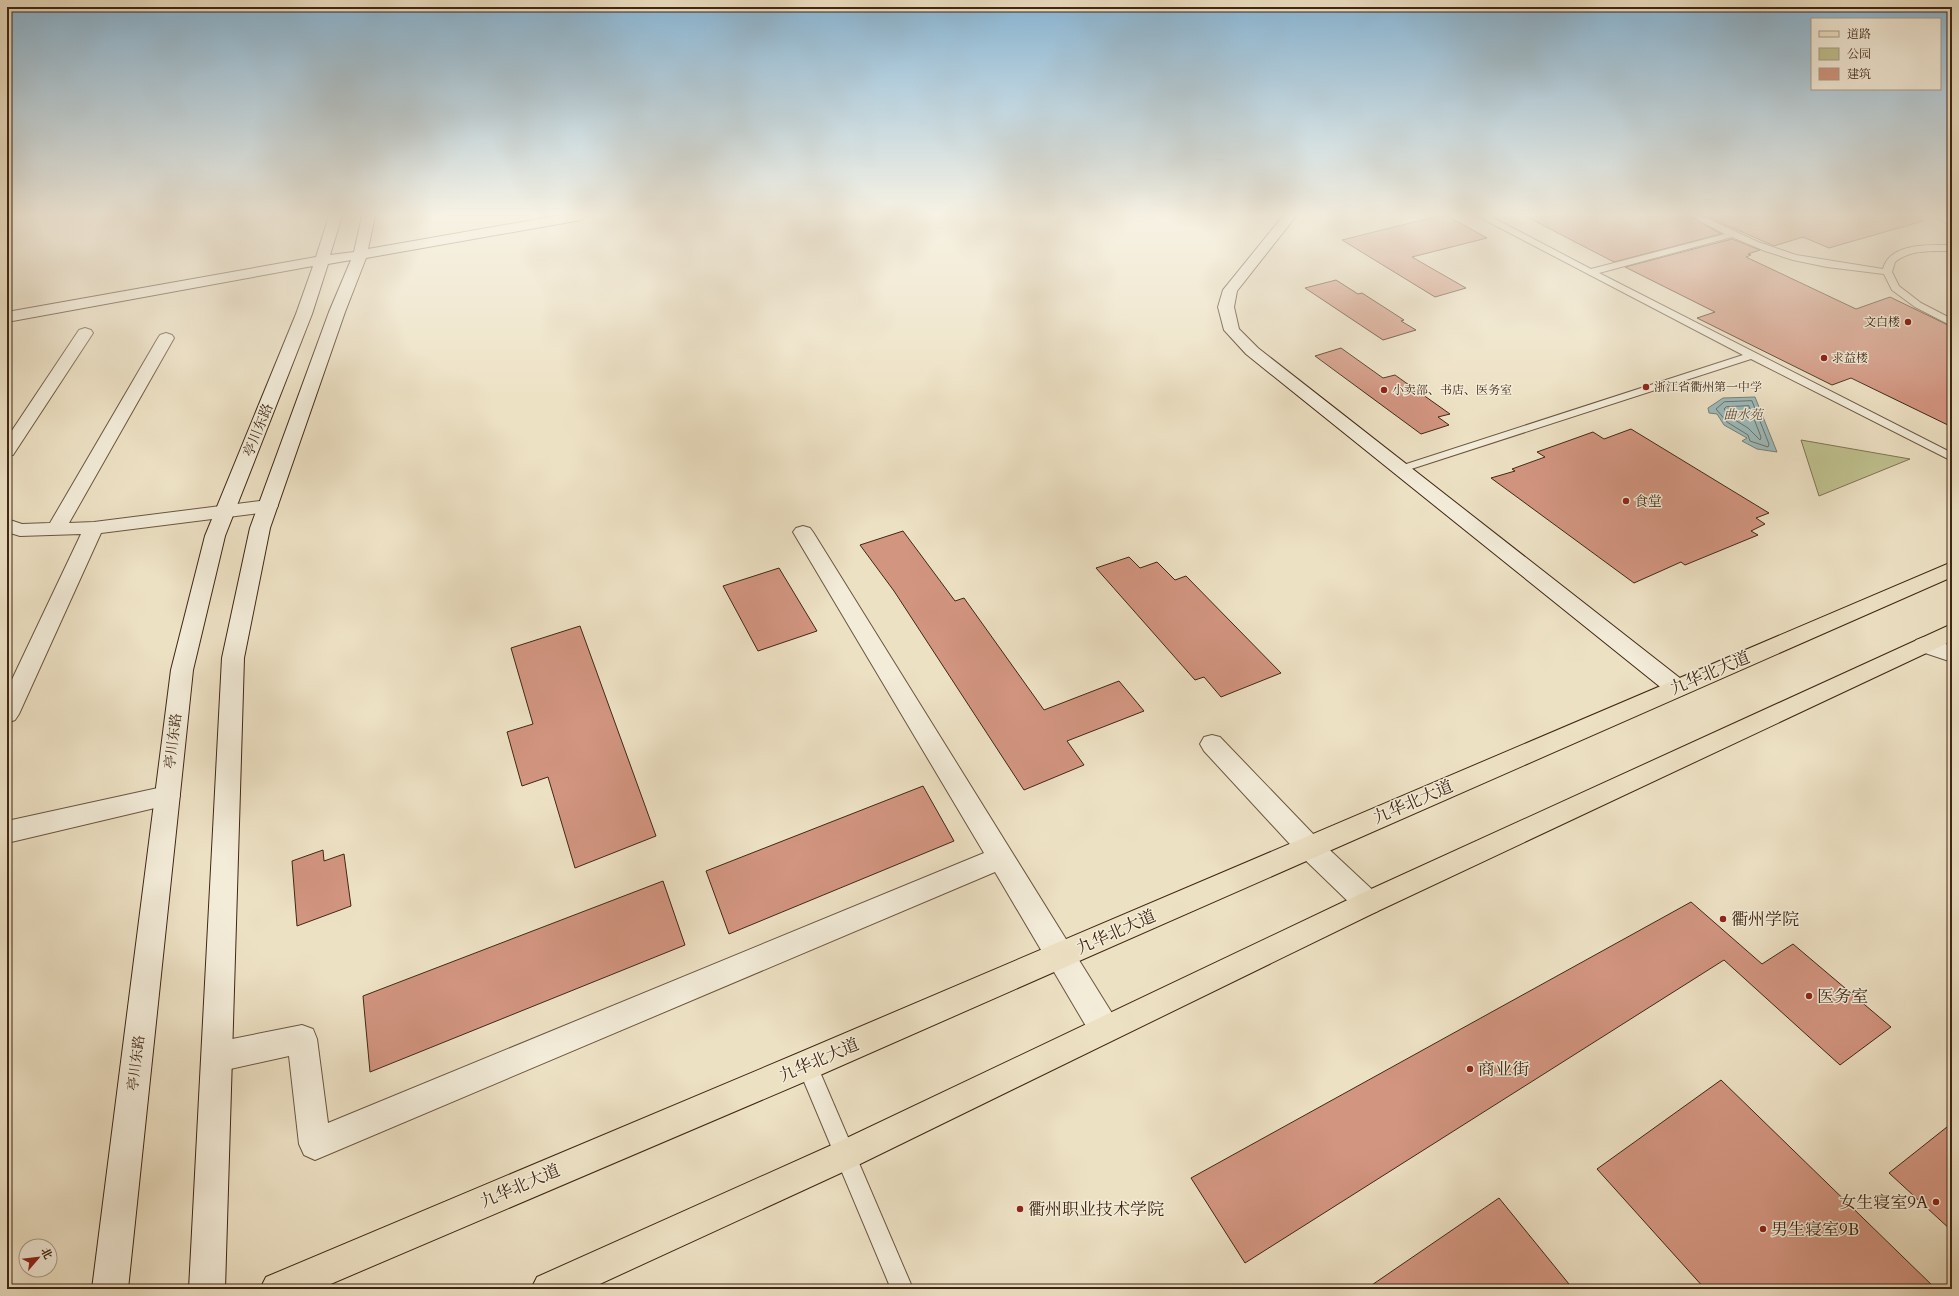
<svg xmlns="http://www.w3.org/2000/svg" width="1959" height="1296" viewBox="0 0 1959 1296" font-family="Cardo,'Noto Serif SC',serif">
  <style>
    .green { fill: #bfc18f; stroke: #807452 }
    .water { fill: #9cbbbd; stroke: #778079 }
    .lines { fill: none; stroke-linecap: round; stroke-linejoin: round }
    .shore { stroke: #6e7168; stroke-width: 1 }
    .building { fill: #d29580; stroke: #402714 }
    .lane-casing { stroke: #6b5640; stroke-width: 2 }
    .street-casing { stroke: #6b5640; stroke-width: 2 }
    .secondary-casing { stroke: #402714; stroke-width: 2 }
    .primary-casing { stroke: #402714; stroke-width: 2 }
    .lane { fill: #f3ecd9; fill-rule: evenodd }
    .street { fill: #f3ecd9; fill-rule: evenodd }
    .secondary { fill: #f3ecd9; fill-rule: evenodd }
    .primary { fill: #ede1c4; fill-rule: evenodd }
    .poi-dot { fill: #8f2418; stroke: #f3ecd9; stroke-width: 1.5 }
    .labels { text-anchor: middle; dominant-baseline: central; stroke-width: 3; stroke-linejoin: round; paint-order: stroke }
    .far-poi-label { font-size: 12px; fill: #402714; stroke: #f3ecd9; text-anchor: start }
    .far-water-label { font-size: 13px; font-style: italic; fill: #574c3e; stroke: #f3ecd9 }
    .street-label { font-size: 14px; fill: #402714; stroke: #f3ecd9 }
    .poi-label { font-size: 14px; fill: #402714; stroke: #f3ecd9; text-anchor: start }
    .near-street-label { font-size: 17px; fill: #402714; stroke: #f3ecd9 }
    .near-poi-label { font-size: 17px; fill: #402714; stroke: #f3ecd9; text-anchor: start }
  </style>
  <rect width="100%" height="100%" fill="#ede1c4"/>
  <filter id="stains"><feTurbulence type="fractalNoise" baseFrequency=".005" numOctaves="4"/><feColorMatrix values="0 0 0 0 .2 0 0 0 0 .09 0 0 0 0 .02 0 0 0 .5 -.17"/></filter>
  <radialGradient id="worn" r=".72"><stop offset=".6" stop-color="#630" stop-opacity="0"/><stop offset="1" stop-color="#630" stop-opacity=".3"/></radialGradient>
  <!-- green -->
  <path class="green" d="M1801 440 1910 459 1819 496Z"/>
  <!-- water -->
  <path class="water" d="M1755 397 1777 452 1757 449 1742 441 1747 438 1724 425 1717 414 1709 413 1708 408 1723 398Z"/>
  <g class="lines">
    <!-- shore -->
    <g class="shore">
      <path d="M1752 401 1769 444 1768 447 1750 441 1748 435 1727 422 1716 409 1724 402Z"/>
      <path d="M1749 406 1761 437 1760 440 1748 428 1730 417 1724 409 1726 407Z"/>
    </g>
  </g>
  <!-- building -->
  <g class="building">
    <path d="M1438 216H1447L1487 238 1412 257 1466 288 1435 297 1342 240Z"/>
    <path d="M1525 216H1689L1721 234 1614 262Z"/>
    <path d="M1706 216H1923V221L1829 248 1803 237 1774 246Z"/>
    <path d="M1732 239 1760 250 1748 254 1751 255 1746 257 1856 309 1890 297 1952 327V427L1851 378 1832 385 1697 318 1715 312 1625 267Z"/>
    <path d="M1336 280 1358 294 1362 293 1404 320 1401 321 1416 330 1383 340 1305 288Z"/>
    <path d="M1341 348 1383 378 1395 375 1450 414 1438 417 1449 425 1421 434 1315 356Z"/>
    <path d="M1631 429 1769 513 1756 518 1765 524 1751 531 1758 535 1685 565 1681 562 1634 583 1491 478 1515 471 1512 469 1545 457 1537 452 1593 432 1604 439Z"/>
    <path d="M903 531 955 601 964 598 1044 710 1119 681 1144 711 1067 741 1084 765 1024 790 894 591 860 545Z"/>
    <path d="M1129 557 1140 568 1157 562 1175 580 1186 576 1281 673 1221 697 1204 677 1195 680 1096 568Z"/>
    <path d="M779 568 817 631 758 651 723 586Z"/>
    <path d="M580 626 656 836 575 868 548 777 522 786 507 732 533 724 511 648Z"/>
    <path d="M923 786 954 841 729 934 706 871Z"/>
    <path d="M323 850 324 861 344 854 351 906 297 926 292 861Z"/>
    <path d="M663 881 685 945 370 1072 363 996Z"/>
    <path d="M1691 902 1762 964 1793 944 1891 1027 1840 1065 1724 960 1245 1263 1191 1178Z"/>
    <path d="M1721 1080 1936 1289H1705L1597 1169Z"/>
    <path d="M1952 1123V1231L1889 1173Z"/>
    <path d="M1499 1198 1573 1289H1366Z"/>
  </g>
  <g class="lines">
    <defs>
      <g id="lane">
        <path d="M1490 216 1591 269 1725 234 1690 216H1702L1758 242 1796 255 1883 269C1890 242 1930 245 1952 245V251C1932 251 1911 249 1895 262L1892 272 1899 286 1921 303 1952 319V326L1915 307 1892 290 1884 274 1827 267 1793 260 1765 251 1732 237 1599 273 1952 453V461L1751 359 1405 471H1397L1395 469 1397 467 1743 355 1479 217Z"/>
        <path d="M1936 216H1946L1952 220V227Z"/>
        <path d="M807 1055 814 1058 913 1289H891L797 1065 800 1058Z"/>
      </g>
      <g id="street">
        <path d="M85 328 91 330 93 333 13 455 7 456V438L79 330Z"/>
        <path d="M166 333 172 335 174 338 69 523 94 522 268 500 275 502 278 506 275 510 268 512 101 533 19 714 15 720 7 723V690L81 534 20 536 7 532V519L22 524 50 523 158 338 160 335Z"/>
        <path d="M803 526 810 528 813 532 1115 1018 1119 1028 1115 1038 1104 1042 1093 1038 995 872 315 1160 304 1155 299 1144 289 1056 217 1072 206 1067 202 1057 206 1047 217 1042 302 1025 313 1029 317 1039 328 1123 984 853 793 532 796 528Z"/>
        <path d="M1924 637 1952 646V662L1916 650 1913 645 1916 640Z"/>
        <path d="M1212 735 1220 737 1318 839 1378 895 1382 903 1378 911 1368 915 1358 911 1300 855 1204 751 1200 744 1204 737Z"/>
        <path d="M167 786 176 789 180 796 176 803 7 843V821Z"/>
      </g>
      <g id="secondary">
        <path d="M329 216H342L330 255 354 252 362 216H375L368 249 556 216H587L581 220 366 258 345 312 270 528 244 658 225 1289H189L222 658 250 528 329 312 351 260 328 264 312 314 225 536 193 670 128 1289H92L171 670 205 536 296 314 313 266 7 322V312L316 257Z"/>
        <path d="M1283 216H1296L1237 291 1234 307 1239 329 1258 348 1685 682 1688 688 1685 694 1677 696 1669 694 1246 354 1224 330 1218 307 1223 290Z"/>
      </g>
      <g id="primary">
        <path d="M1952 562V577L818 1076 319 1289H260L266 1277 796 1054Z"/>
        <path d="M1952 624V641L1378 911 856 1166 589 1289H531L537 1277 834 1144 1358 895Z"/>
      </g>
    </defs>
    <!-- lane casing -->
    <use href="#lane" class="lane-casing"/>
    <!-- street casing -->
    <use href="#street" class="street-casing"/>
    <!-- secondary casing -->
    <use href="#secondary" class="secondary-casing"/>
    <!-- primary casing -->
    <use href="#primary" class="primary-casing"/>
    <!-- lane -->
    <use href="#lane" class="lane"/>
    <!-- street -->
    <use href="#street" class="street"/>
    <!-- secondary -->
    <use href="#secondary" class="secondary"/>
    <!-- primary -->
    <use href="#primary" class="primary"/>
  </g>
  <!-- sky -->
  <linearGradient id="sky" x2="0" y2="1"><stop stop-color="#89b7d7"/><stop offset="0.54" stop-color="#f7f2e4"/><stop offset="1" stop-color="#f7f2e4" stop-opacity="0"/></linearGradient>
  <rect width="1959" height="398" fill="url(#sky)"/>
  <!-- markers -->
  <g class="poi-dot">
    <circle cx="1908" cy="322" r="4"/>
    <circle cx="1824" cy="358" r="4"/>
    <circle cx="1646" cy="387" r="4"/>
    <circle cx="1384" cy="390" r="4"/>
    <circle cx="1626" cy="501" r="4"/>
    <circle cx="1723" cy="919" r="4"/>
    <circle cx="1809" cy="996" r="4"/>
    <circle cx="1470" cy="1069" r="4"/>
    <circle cx="1936" cy="1202" r="4"/>
    <circle cx="1020" cy="1209" r="4"/>
    <circle cx="1763" cy="1229" r="4"/>
  </g>
  <g class="labels">
    <!-- far-poi labels -->
    <g class="far-poi-label">
      <text x="1900" y="322" text-anchor="end">文白楼</text>
      <text x="1832" y="358">求益楼</text>
      <text x="1654" y="387">浙江省衢州第一中学</text>
      <text x="1392" y="390">小卖部、书店、医务室</text>
    </g>
    <!-- far-water labels -->
    <g class="far-water-label">
      <text x="1743" y="415">曲水苑</text>
    </g>
    <!-- street labels -->
    <g class="street-label">
      <text transform="translate(258 430) rotate(-68)">亭川东路</text>
      <text transform="translate(173 741) rotate(-83)">亭川东路</text>
      <text transform="translate(136 1063) rotate(-83)">亭川东路</text>
    </g>
    <!-- poi labels -->
    <g class="poi-label">
      <text x="1634" y="501">食堂</text>
    </g>
    <!-- near-street labels -->
    <g class="near-street-label">
      <text transform="translate(1710 673) rotate(-23)">九华北大道</text>
      <text transform="translate(1413 802) rotate(-23)">九华北大道</text>
      <text transform="translate(1116 932) rotate(-24)">九华北大道</text>
      <text transform="translate(819 1060) rotate(-23)">九华北大道</text>
      <text transform="translate(520 1186) rotate(-23)">九华北大道</text>
    </g>
    <!-- near-poi labels -->
    <g class="near-poi-label">
      <text x="1731" y="919">衢州学院</text>
      <text x="1817" y="996">医务室</text>
      <text x="1478" y="1069">商业街</text>
      <text x="1928" y="1202" text-anchor="end">女生寝室9A</text>
      <text x="1028" y="1209">衢州职业技术学院</text>
      <text x="1771" y="1229">男生寝室9B</text>
    </g>
  </g>
  <!-- margin -->
  <rect width="1959" height="1296" fill="none" stroke="#ede1c4" stroke-width="24"/>
  <rect x="8" y="8" width="1943" height="1280" fill="none" stroke="#402714" stroke-width="2"/>
  <rect x="12" y="12" width="1935" height="1272" fill="none" stroke="#402714"/>
  <!-- legend -->
  <rect x="1811" y="18" width="130" height="72" fill="#f3ecd9" stroke="#ab9d8a"/>
  <rect x="1819" y="31" width="20" height="6" fill="#ede1c4" stroke="#ab9d8a"/>
  <text x="1847" y="38" font-size="12" fill="#402714">道路</text>
  <rect x="1819" y="48" width="20" height="12" fill="#bfc18f" stroke="#ab9d8a"/>
  <text x="1847" y="58" font-size="12" fill="#402714">公园</text>
  <rect x="1819" y="68" width="20" height="12" fill="#d29580" stroke="#ab9d8a"/>
  <text x="1847" y="78" font-size="12" fill="#402714">建筑</text>
  <!-- north arrow -->
  <g transform="translate(38 1258) rotate(62)"><circle r="19" fill="#f3ecd9" stroke="#ab9d8a"/>
  <path d="M0-3L7 15L0 10L-7 15Z" fill="#8f2418"/>
  <text y="-6" font-size="11" font-weight="bold" text-anchor="middle" fill="#402714">北</text>
  </g>
  <rect width="100%" height="100%" filter="url(#stains)"/>
  <rect width="100%" height="100%" fill="url(#worn)"/>
</svg>
